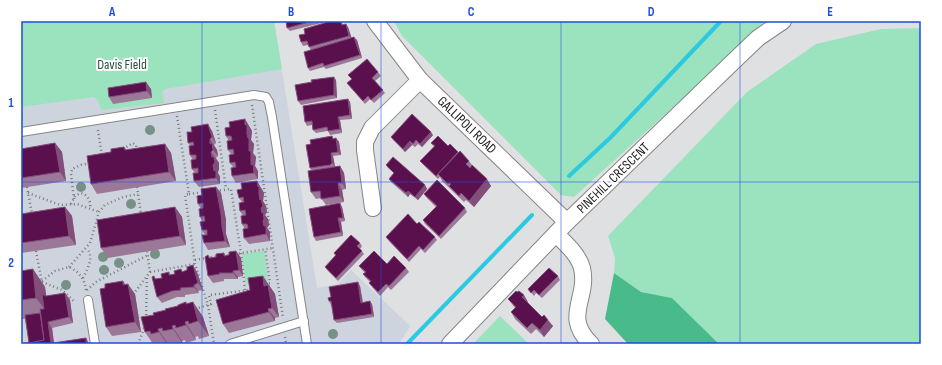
<svg xmlns="http://www.w3.org/2000/svg" width="942" height="365" viewBox="0 0 942 365" font-family="'Sofia Sans Condensed',sans-serif">
  <style>
    .built { fill: #ced4dd }
    .green { fill: #9be2be }
    .forest { fill: #49ba89 }
    .lines { fill: none; stroke-linecap: round; stroke-linejoin: round }
    .stream { stroke: #2bcae1; stroke-width: 4 }
    .lane-casing { stroke: #858688; stroke-width: 10 }
    .street-casing { stroke: #858688; stroke-width: 18 }
    .path { stroke: #777879; stroke-width: 2.5; stroke-dasharray: 1 3; stroke-linecap: butt }
    .lane { stroke: #fff; stroke-width: 8 }
    .street { stroke: #fff; stroke-width: 16 }
    .tree { fill: #779187 }
    .wall { fill: #9c7898 }
    .shaded-wall { fill: #824e7a }
    .building { fill: #5a104d; stroke: #824e7a }
    .grid { fill: none; stroke: #1d4ed8; stroke-width: 1; stroke-opacity: 0.55 }
    .labels { text-anchor: middle; dominant-baseline: central; stroke-width: 4; stroke-linejoin: round; paint-order: stroke }
    .park-label { font-size: 14px; fill: #23513c; stroke: #fff }
    .street-label { font-size: 14px; fill: #212122; stroke: #fff }
    .neatline { fill: none; stroke: #1d4ed8; stroke-width: 1.5 }
    .grid-label { font-size: 13px; text-anchor: middle; font-weight: bold; fill: #1d4ed8 }
  </style>
  <rect width="100%" height="100%" fill="#dee0e2"/>
  <!-- built -->
  <path class="built" d="M21 21H274L317 288 337 284 351 270 410 326 399 344H21Z"/>
  <!-- green -->
  <g class="green">
    <path d="M21 21H274L282 69 165 89 162 92 164 103 101 110 98 101 94 97 21 107Z"/>
    <path d="M394 21H768L574 197 561 195 402 36Z"/>
    <path d="M921 28V344H719L672 298 641 292 614 273 615 258 608 236 747 92 816 44 881 29Z"/>
    <path d="M264 251 268 281 246 284 242 254Z"/>
    <path d="M500 316 529 344H473Z"/>
  </g>
  <!-- forest -->
  <path class="forest" d="M614 273 641 292 672 298 719 344H628L605 319Z"/>
  <g class="lines">
    <!-- stream -->
    <g class="stream">
      <path d="M569 176 610 138 721 21"/>
      <path d="M407 344 532 215"/>
    </g>
    <defs>
      <g id="lane">
        <path d="M21 132 254 95 266 97 269 102 272 117 307 344"/>
        <path d="M88 300 95 344"/>
        <path d="M230 344 304 321"/>
      </g>
      <g id="street">
        <path d="M375 21 420 80 567 222"/>
        <path d="M373 208 365 150V142L372 128 420 80"/>
        <path d="M556 234C566 244 578 254 582 268 589 299 562 316 591 344"/>
        <path d="M450 344 567 222 736 59 758 38 783 21"/>
      </g>
    </defs>
    <!-- lane casing -->
    <use href="#lane" class="lane-casing"/>
    <!-- street casing -->
    <use href="#street" class="street-casing"/>
    <!-- path -->
    <g class="path">
      <path d="M252 105 283 318"/>
      <path d="M215 110 226 189"/>
      <path d="M177 116 189 194 185 195 195 264 208 305 214 344"/>
      <path d="M98 130 102 156"/>
      <path d="M123 149 133 143 136 145 137 150"/>
      <path d="M27 187 32 214"/>
      <path d="M137 187 141 214"/>
      <path d="M216 191 231 189 241 253 245 290"/>
      <path d="M28 193 60 205 77 204 99 212"/>
      <path d="M189 194 205 192"/>
      <path d="M74 199 71 174 72 169 81 165 90 163"/>
      <path d="M71 204 75 196 81 193C88 195 91 201 90 208"/>
      <path d="M36 251 42 283"/>
      <path d="M223 256 273 248"/>
      <path d="M195 260 218 256"/>
      <path d="M69 267 90 243 99 212 105 205 123 197 138 194"/>
      <path d="M150 272 195 264"/>
      <path d="M83 278C88 268 94 258 87 248"/>
      <path d="M42 281 55 271 69 267C80 272 85 280 86 291"/>
      <path d="M42 282 62 290 75 302"/>
      <path d="M265 284 270 283 265 249"/>
      <path d="M87 290 96 282 148 255"/>
      <path d="M132 293 135 292 150 272 147 251"/>
      <path d="M195 309 211 304 209 295 250 290 251 286"/>
      <path d="M146 319 147 276"/>
      <path d="M285 337 286 344"/>
      <path d="M138 344 145 326"/>
    </g>
    <!-- lane -->
    <use href="#lane" class="lane"/>
    <!-- street -->
    <use href="#street" class="street"/>
  </g>
  <!-- trees -->
  <g class="tree">
    <circle cx="150" cy="130" r="5"/>
    <circle cx="81" cy="187" r="5"/>
    <circle cx="131" cy="204" r="5"/>
    <circle cx="155" cy="254" r="5"/>
    <circle cx="103" cy="257" r="5"/>
    <circle cx="119" cy="263" r="5"/>
    <circle cx="104" cy="270" r="5"/>
    <circle cx="66" cy="285" r="5"/>
    <circle cx="333" cy="334" r="5"/>
  </g>
  <!-- wall -->
  <g class="wall">
    <path d="M286 21H329L290 31 287 28Z"/>
    <path d="M331 21H341L343 25 348 27 351 38 357 40 362 58 326 69 324 67 310 71 308 68 311 50 308 45 303 46 301 42 305 34Z"/>
    <path d="M378 72 381 76 375 81 385 93 374 103 370 99 365 104 347 83 352 79 348 75Z"/>
    <path d="M336 80 337 98 301 105 298 101 312 82Z"/>
    <path d="M151 89 152 98 113 104 109 97Z"/>
    <path d="M350 102 352 119 340 120 342 133 330 135 328 131 316 133 313 130 312 125 307 126 305 122Z"/>
    <path d="M245 119 252 131 251 140 254 144 253 153 256 157 255 166 258 171V179L236 183 232 176 233 167 230 163 231 154 228 150 229 141 226 136 230 127Z"/>
    <path d="M212 131 216 143 214 145 217 150 218 156 216 158 219 163V169L218 172V173L220 177V184L199 187 194 181 195 173 192 169 193 160 190 155 191 146 188 143Z"/>
    <path d="M433 135 422 147 418 144 415 147 412 145 405 152 393 140 391 137Z"/>
    <path d="M336 138 339 142 341 155 333 156 335 167 340 166 344 173 346 189 342 190 344 202 326 205 321 198 316 199 311 192 312 171 310 168 311 144Z"/>
    <path d="M55 143 62 152 66 181 21 188V149Z"/>
    <path d="M431 143 448 146 459 153 469 161 472 165 491 186 474 207 466 200 464 202 442 181 440 177 438 179 420 161 434 146Z"/>
    <path d="M165 144 171 153 176 181 97 194 91 184 111 152 124 147 127 150Z"/>
    <path d="M386 165 425 185 427 189 418 200 410 194 408 197 391 182 389 179 394 173 388 168Z"/>
    <path d="M257 181 264 193 263 201 266 206 267 212 265 215 268 219 269 225 267 228 270 232V241L249 244 244 238 245 229 242 224 243 216 240 211 242 202 239 198 242 189Z"/>
    <path d="M216 187 221 193 226 220V234L230 247 208 250 204 243 205 235 202 230 203 222 200 217 201 209 198 204 202 195Z"/>
    <path d="M424 194 465 208 467 212 441 239 425 224 423 220 436 207 426 197Z"/>
    <path d="M65 207 72 216 76 245 21 253V214Z"/>
    <path d="M175 207 182 217 186 245 108 258 101 248Z"/>
    <path d="M342 207 345 221 341 222 343 236 316 241 314 237Z"/>
    <path d="M417 224 435 237 437 240 425 253 421 249 409 262 389 241 386 237Z"/>
    <path d="M360 243 362 246 360 249 364 254 338 281 327 270 325 267 335 256 334 253Z"/>
    <path d="M236 251 241 258 243 276 238 277V279H224V281L213 283 208 276V255L211 258 216 257 224 253 226 256 229 255Z"/>
    <path d="M387 264 406 268 409 272 391 290 388 287 380 296 372 287 369 283 370 282 366 278 363 274 365 273 359 266Z"/>
    <path d="M33 269 45 287 46 296 65 293 70 300 73 323 52 328 54 343 86 338 88 342V344L29 343 25 319H21V271Z"/>
    <path d="M183 271 197 272 203 290 198 291 199 293 185 295V297H177L162 303 157 297 154 276 156 279 162 278 169 272 170 275Z"/>
    <path d="M558 276 560 280 542 298 536 293 534 296 528 289Z"/>
    <path d="M126 285 135 294 141 332 112 336 106 327Z"/>
    <path d="M270 285V287L275 294 279 317 275 318V321L229 333 223 324Z"/>
    <path d="M360 286 363 302 372 304 374 317 337 323 334 320 332 304 331 305 329 301 331 297Z"/>
    <path d="M508 299 528 302H527L542 317 553 326 544 337 536 329 531 334 515 319 511 312 515 308Z"/>
    <path d="M186 302 187 304 193 302 203 317 209 336 199 339 198 336 195 337 196 340 186 343 185 340 182 341 183 344H172V343L169 344H153L145 332 154 315 178 306Z"/>
  </g>
  <!-- shaded-wall -->
  <g class="shaded-wall">
    <path d="M346 24 348 27 352 39 349 36Z"/>
    <path d="M354 37 357 40 362 58 360 55Z"/>
    <path d="M334 77 336 80 337 98 334 95Z"/>
    <path d="M146 82 151 89 152 98 147 91Z"/>
    <path d="M348 99 350 102 352 119 350 115Z"/>
    <path d="M338 117 340 120 342 133 340 129Z"/>
    <path d="M245 119 252 131 251 140 254 144 253 153 256 157 255 166 258 171V179L254 173 251 165Z"/>
    <path d="M208 124 212 131 216 143 212 137Z"/>
    <path d="M431 132 433 135 422 147 420 144Z"/>
    <path d="M336 138 339 142 341 155 338 152Z"/>
    <path d="M210 139 217 150 218 156 213 150 210 144Z"/>
    <path d="M410 141 412 145 405 152 403 149Z"/>
    <path d="M55 143 62 152 66 181 60 172Z"/>
    <path d="M165 144 171 153 176 181 169 172Z"/>
    <path d="M211 152 219 163V169L218 172V173L220 177V184L216 178 214 171Z"/>
    <path d="M331 153 333 156 335 167 332 163Z"/>
    <path d="M340 166 344 173 346 189 342 183Z"/>
    <path d="M487 179 491 186 474 207 469 201Z"/>
    <path d="M257 181 264 193 263 201 266 206 267 212 265 215 268 219 269 225 267 228 270 232V241L266 234 264 226Z"/>
    <path d="M338 183 342 190 344 202 340 196Z"/>
    <path d="M425 185 427 189 418 200 415 197Z"/>
    <path d="M216 187 221 193 226 220V234L230 247 225 241 222 227Z"/>
    <path d="M408 191 410 194 408 197 406 193Z"/>
    <path d="M340 203 342 207 345 221 343 218Z"/>
    <path d="M65 207 72 216 76 245 69 236Z"/>
    <path d="M175 207 182 217 186 245 180 236Z"/>
    <path d="M338 218 341 222 343 236 341 232Z"/>
    <path d="M236 251 241 258 243 276 239 270Z"/>
    <path d="M193 265 197 272 203 290 198 283Z"/>
    <path d="M33 269 45 287 49 315 36 298Z"/>
    <path d="M233 271 238 277V279L233 273Z"/>
    <path d="M263 276 275 294 279 317 272 308 264 286Z"/>
    <path d="M123 281 129 290 128 284 135 294 141 332 135 322 123 285Z"/>
    <path d="M358 282 360 286 363 306 361 303Z"/>
    <path d="M194 285 198 291 199 293 194 287Z"/>
    <path d="M65 293 70 300 73 323 69 317Z"/>
    <path d="M524 295 528 302 526 303 522 297Z"/>
    <path d="M370 301 372 304 374 317 372 314Z"/>
    <path d="M193 302 203 317 209 336 198 321Z"/>
    <path d="M268 309 275 318V321L269 312Z"/>
    <path d="M548 320 553 326 544 337 540 330Z"/>
    <path d="M48 322 52 328 54 344H51Z"/>
    <path d="M185 322 195 337 196 340 186 325Z"/>
    <path d="M172 326 182 341 183 344 173 329Z"/>
    <path d="M158 329 168 344H167L159 332Z"/>
    <path d="M86 338 88 342V344H86Z"/>
  </g>
  <!-- building -->
  <g class="building">
    <path d="M286 21H313L287 28Z"/>
    <path d="M331 21H340L342 25 346 24 349 36 309 47 307 41 301 42 299 35 305 34 304 29Z"/>
    <path d="M354 37 360 55 324 66 323 63 308 68 304 52Z"/>
    <path d="M367 59 378 72 372 78 383 90 371 100 368 96 363 101 347 83 352 79 348 75Z"/>
    <path d="M334 77V95L298 101 295 85 312 82 311 80Z"/>
    <path d="M146 82 147 91 109 97 108 88Z"/>
    <path d="M348 99 350 115 338 117 340 129 328 131 327 127 313 130 312 121 305 122 303 106Z"/>
    <path d="M412 114 431 132 420 144 416 140 413 144 410 141 403 149 391 137Z"/>
    <path d="M245 119V125L247 124V134L248 138H249V151H251V165L253 164 254 173 232 176 231 168 236 167 235 162 230 163 229 155 234 154 233 149 228 150 227 141 232 140 231 136H226L225 128 230 127 229 122Z"/>
    <path d="M208 124 212 137 210 139V144L212 143 213 150 211 152 212 157H214L215 162 213 165 214 171 216 170V178L194 181 193 173H198V168L192 169 191 160 196 159V155H190L189 146 194 145 193 142 188 143 187 132H192L191 127Z"/>
    <path d="M332 136 333 139 336 138 338 152 331 153 332 163 330 165 310 168 306 145 311 144 310 140Z"/>
    <path d="M438 136 448 146 450 144 458 152 436 176 420 161 435 146 431 143Z"/>
    <path d="M55 143 60 172 21 178V149Z"/>
    <path d="M165 144 169 172 91 184 87 156 111 152V149L124 147 125 150Z"/>
    <path d="M460 151 469 161 466 164 470 168 472 165 487 179 469 201 461 193 459 196 449 186 451 184 449 183 448 184 438 174Z"/>
    <path d="M393 157 425 185 415 197 408 191 406 193 389 179 394 173 386 165Z"/>
    <path d="M340 166 342 183H338L340 196 321 199 320 191 311 192 308 171Z"/>
    <path d="M437 180 465 208 439 236 423 220 437 206 424 194Z"/>
    <path d="M257 181 258 187 259 186V195L260 200 261 199 263 206 261 208 262 213 263 212 264 219 263 221 264 226H266V234L244 238 243 229 248 228 247 224H242L241 216 246 215 245 210 240 211 239 203 244 202 243 197 239 198 237 190 242 189 241 183Z"/>
    <path d="M216 187 221 214 222 227 225 241 204 243 202 235H207V230H202L200 222 205 221 204 216 200 217 199 209 203 208V203L198 204 197 196 202 195 201 189Z"/>
    <path d="M340 203 343 218H338L341 232 314 237 309 209Z"/>
    <path d="M65 207 69 236 21 243V214Z"/>
    <path d="M175 207 180 236 101 248 97 220Z"/>
    <path d="M408 214 417 224 419 222 435 237 423 250 419 246 407 259 386 237Z"/>
    <path d="M351 235 360 243 357 246 362 251 336 278 325 267 336 255 334 253Z"/>
    <path d="M236 251 239 270 233 271V273H219L220 274 208 276 205 257 208 255 209 258 216 257V254L224 253V256L229 255V252Z"/>
    <path d="M374 251 387 264 394 256 406 268 389 286 386 284 378 292 369 283 371 281 363 274 366 272 359 266Z"/>
    <path d="M193 265 198 283 194 285V287L180 288 181 290 172 291 157 297 152 277 154 276 155 279 162 278 161 274 169 272V275L175 274 174 271 181 269 182 272 187 270V267Z"/>
    <path d="M549 268 558 276 539 295 534 290 531 293 528 289Z"/>
    <path d="M33 269 36 298 21 300V271Z"/>
    <path d="M263 276 264 286 268 285 272 308 268 309 269 312 223 324 216 300 250 290 248 278Z"/>
    <path d="M123 281V285L128 284 135 322 106 327 100 289 105 288V284Z"/>
    <path d="M358 282 361 303 370 301 372 314 334 320 331 301H329L328 298 331 297 329 287Z"/>
    <path d="M516 291 517 292 519 291 524 295 522 297 542 317 544 315 548 320 540 330 532 323 527 328 511 312 516 307 508 299Z"/>
    <path d="M65 293 69 317 48 322 51 344H21L44 340 40 309H44L42 294 46 296Z"/>
    <path d="M186 302V304L193 302 198 321 189 324 188 321 185 322 186 325 176 328 175 325 172 326 173 329 163 331 162 328 158 329 159 332 151 334 150 331 145 332 141 317 154 315 153 313 166 310 165 309 178 306V305Z"/>
    <path d="M40 313 44 340 29 343 25 315Z"/>
    <path d="M86 338V344H53V343Z"/>
  </g>
  <!-- grid -->
  <path class="grid" d="M202 21V344M381 21V344M561 21V344M740 21V344M21 182H921"/>
  <g class="labels">
    <!-- park labels -->
    <g class="park-label">
      <text x="122" y="64">Davis Field</text>
    </g>
    <!-- street labels -->
    <g class="street-label">
      <text transform="translate(467 125) rotate(44)">GALLIPOLI ROAD</text>
      <text transform="translate(613 178) rotate(-44)">PINEHILL CRESCENT</text>
    </g>
  </g>
  <!-- border -->
  <rect width="942" height="365" fill="none" stroke="#ffffff" stroke-width="44"/>
  <rect x="22" y="22" width="898" height="321" class="neatline"/>
  <g class="grid-label">
    <text x="112" y="16">A</text>
    <text x="291" y="16">B</text>
    <text x="471" y="16">C</text>
    <text x="651" y="16">D</text>
    <text x="830" y="16">E</text>
    <text x="11" y="107">1</text>
    <text x="11" y="267">2</text>
  </g>
</svg>
